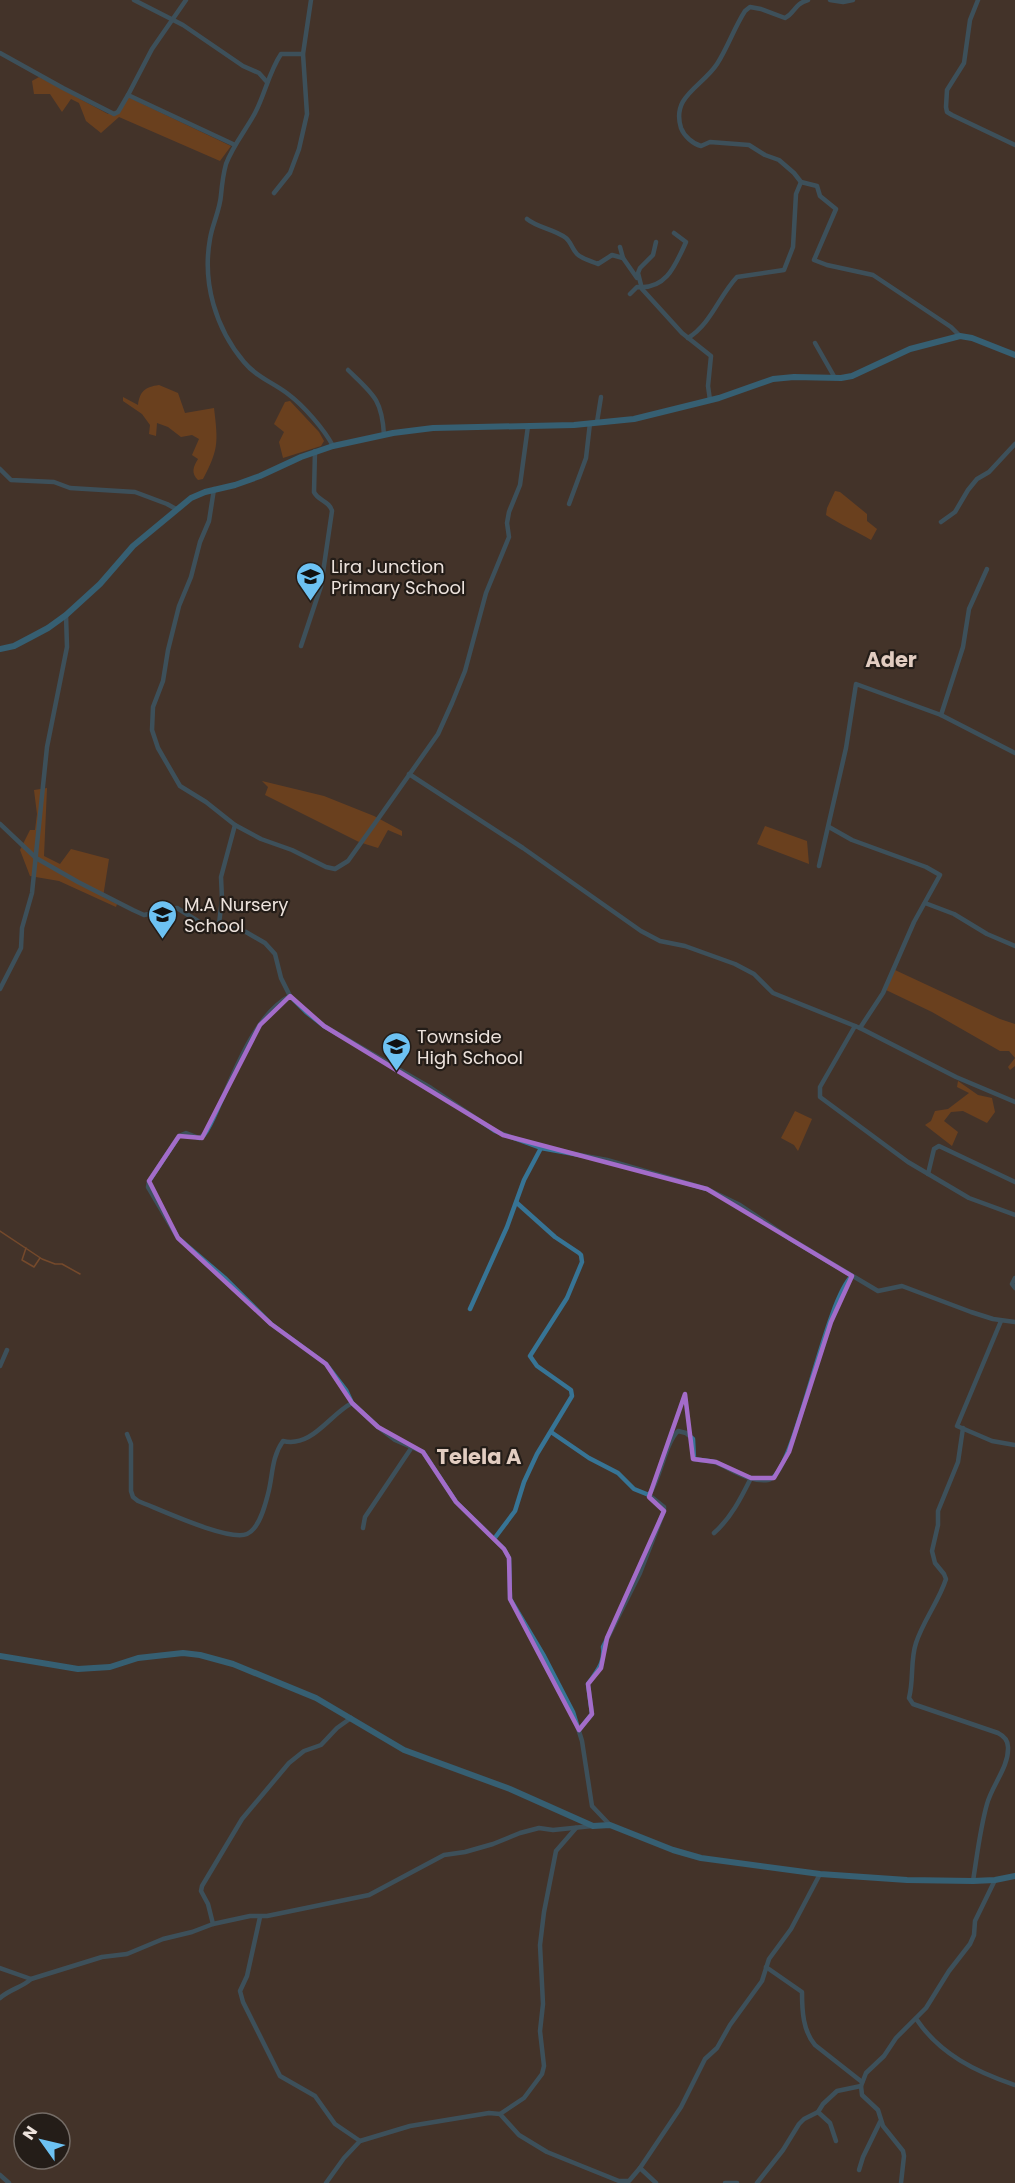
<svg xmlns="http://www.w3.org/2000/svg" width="1015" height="2183" viewBox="0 0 1015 2183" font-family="Poppins,sans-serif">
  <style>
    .forest { fill: #9a5011 }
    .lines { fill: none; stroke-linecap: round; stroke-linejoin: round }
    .stream { stroke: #b1652d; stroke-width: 1.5 }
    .street { stroke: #377495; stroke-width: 4.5 }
    .secondary { stroke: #2694c9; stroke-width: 6 }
    .marked { fill: none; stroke: #a36cc9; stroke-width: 4.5; stroke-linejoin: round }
    .labels { text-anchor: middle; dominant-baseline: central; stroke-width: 4.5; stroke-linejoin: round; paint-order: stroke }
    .poi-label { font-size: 18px; fill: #ece2dc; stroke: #241d18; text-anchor: start }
    .quarter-label { font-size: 21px; font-weight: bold; fill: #e2cdc1; stroke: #241d18 }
  </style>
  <rect width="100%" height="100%" fill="#433329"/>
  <!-- forest -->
  <g class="forest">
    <path d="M39 77 108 114 118 110 128 97 231 146 220 161 119 117 101 133 86 121 79 103 71 99 62 112 50 94H34L32 81Z"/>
    <path d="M159 385 178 393 185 413 214 408C218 442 219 449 203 479L198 480C191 473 193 467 198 459L192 455 199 439 192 435 181 437 168 427 157 423 156 436 149 434 150 425 142 414 123 401V397L138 405C140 391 145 387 159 385Z"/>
    <path d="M290 401 319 432 324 441 321 446 283 458 279 442 284 432 274 424 285 402Z"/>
    <path d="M835 491 840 492 867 514V521L877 529 871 540C856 531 841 525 826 515L827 508Z"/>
    <path d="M262 781 324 796 374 816 402 831V836L388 830 378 848 359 842 265 795 268 787Z"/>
    <path d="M47 788 44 856 60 864 71 849 109 859 103 897 117 904 116 907 59 881 30 876 20 850 30 830H35L37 814 34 790Z"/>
    <path d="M765 826 807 841 809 864 757 844Z"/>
    <path d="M895 970 1000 1019 1015 1024V1066L1010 1070 1008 1067 1015 1058 1009 1051H1000L932 1012 886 990Z"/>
    <path d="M958 1081 978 1095 992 1098 995 1112 987 1123 963 1111 951 1112 944 1121 958 1132 952 1146 925 1125 931 1121 935 1111 948 1109 969 1093 957 1087Z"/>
    <path d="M795 1111 812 1119 798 1151 794 1145 781 1138Z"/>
  </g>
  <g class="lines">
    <!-- stream -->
    <g class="stream">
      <path d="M0 1231 42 1259 55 1264H62L80 1274"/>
      <path d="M26 1248 22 1260 34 1267 40 1258"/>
    </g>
    <!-- street -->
    <g class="street">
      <path d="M134 0 183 25 243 66 259 73 267 82"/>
      <path d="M808 0C794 4 795 13 785 18L761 9 750 7 745 11C734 28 728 47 717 64 702 87 671 96 681 128 684 136 693 144 701 146L710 142 749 145 765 155 779 160 794 173 801 182 817 186 820 196 836 209 814 260 827 265 873 275 951 327 960 336"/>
      <path d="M830 0 843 2 853 0"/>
      <path d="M978 0 970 20 964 63 947 90 946 107 947 112 952 115 1015 145"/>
      <path d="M0 53 63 88 114 114 118 112 128 95 235 145"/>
      <path d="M303 54H281C269 72 265 94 255 113 246 130 233 145 226 164 223 175 222 184 221 195 220 210 212 225 210 239 202 283 216 329 244 362 256 377 274 383 288 394 304 406 324 429 333 446"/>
      <path d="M128 95 152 49 186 0"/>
      <path d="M274 193 290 173 299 149 307 114 303 54 311 0"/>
      <path d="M527 219C538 228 554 229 566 238 571 242 572 249 577 254 582 259 591 261 598 264L612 255 623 258"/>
      <path d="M656 242 653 255 640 268 638 273 642 289 682 333 711 356 708 386 710 400"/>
      <path d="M620 247 623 258 637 278"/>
      <path d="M630 294 637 287C666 290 675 266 686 242L674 233"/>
      <path d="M688 338C711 324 719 296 737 277L784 270 793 247 796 194 801 182"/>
      <path d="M815 343 835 378"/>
      <path d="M348 370C373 394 382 399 384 435"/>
      <path d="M597 422 601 397"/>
      <path d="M0 469 11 480 54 482 70 488 135 492 167 504 176 509"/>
      <path d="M214 489 209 521 200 542 191 577 179 606 168 650 163 681 153 707 152 730 158 748 180 786 206 802 235 825 261 839 292 850 326 867 335 869 348 861 378 819 438 734 452 703 465 671 486 593 509 537 507 523 509 512 520 485 528 426"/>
      <path d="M569 504 586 458 590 423"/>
      <path d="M941 522 955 512 968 490 977 479 989 472 1015 444"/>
      <path d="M301 646 321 586 332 511C330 501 318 501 314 492L315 451"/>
      <path d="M941 715 963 647 969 609 987 569"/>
      <path d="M409 774 523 848 641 931 660 941 685 946 735 964 754 974 773 993 860 1028 956 1077 1015 1102"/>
      <path d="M0 824 36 858 78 882 133 910 144 915 177 908 201 923 219 924 231 928 246 932 265 943 275 954 281 978 290 996 306 1012 324 1026 431 1088 495 1131 541 1148 607 1160 707 1189 740 1205 789 1238 878 1291 902 1286 971 1312 993 1319 1015 1322"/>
      <path d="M829 827 852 840 926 867 940 875 914 922 883 993 860 1028"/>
      <path d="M819 866 846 748 856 684 941 715 1015 753"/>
      <path d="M925 903 954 914 987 934 1015 946"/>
      <path d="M219 924 222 899 221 877 235 825"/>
      <path d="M0 989 21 948 22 928 32 893 47 747 67 647 66 615"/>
      <path d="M290 996C258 1012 237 1065 223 1097 217 1109 212 1124 204 1135L199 1138 186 1133 179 1136 149 1181 148 1187 178 1238 226 1279 271 1324 326 1364 346 1390 352 1403 378 1427 395 1440 423 1452 456 1502 504 1549 509 1558 510 1599 544 1656 573 1712 582 1741 592 1806 610 1825"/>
      <path d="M855 1026 820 1087V1097L908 1162 969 1198 1015 1215"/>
      <path d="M928 1174 934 1149 939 1146 1015 1182"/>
      <path d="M1015 1278 1012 1284 1015 1288"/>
      <path d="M470 1309 507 1227 524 1180 541 1148"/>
      <path d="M1001 1321 957 1426 992 1441 1015 1445"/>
      <path d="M0 1366 7 1350"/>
      <path d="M963 1428 958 1462 938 1511V1525L932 1551 935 1563 944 1574 946 1579C939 1601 923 1621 916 1643 910 1661 914 1679 909 1698L913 1704 998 1733C1004 1736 1008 1740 1008 1747 1009 1767 992 1785 987 1804 980 1829 977 1856 973 1881"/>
      <path d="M551 1432 589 1458 618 1473 634 1489 649 1495 664 1507V1511L640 1573 603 1647C605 1663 597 1671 588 1684L592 1714 579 1730"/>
      <path d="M127 1434 131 1444V1491L133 1497 138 1501C159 1509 229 1542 247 1534 259 1529 265 1506 268 1494 273 1476 271 1458 283 1441 312 1448 329 1415 352 1403"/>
      <path d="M649 1495C661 1477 665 1444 678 1431L686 1433 693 1439 694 1459C701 1461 710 1460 717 1463 733 1470 749 1482 768 1480 794 1478 824 1302 852 1276"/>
      <path d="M363 1528 365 1517 412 1447"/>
      <path d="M714 1533C731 1518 741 1498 751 1478"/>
      <path d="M494 1539 515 1511 524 1482 537 1454 572 1396 571 1390 537 1366 530 1356 567 1298 582 1262 581 1255 579 1253 555 1237 517 1203"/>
      <path d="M260 1917 247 1976 240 1991 243 2002 280 2076 315 2096 335 2124 360 2141"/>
      <path d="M213 1924 208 1904 201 1891 202 1886 242 1819 289 1763 304 1751 321 1745 337 1728 351 1718"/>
      <path d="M766 1967 802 1992C802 2011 803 2031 815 2045L862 2082"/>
      <path d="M0 1968 31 1979"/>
      <path d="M0 1998C10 1989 23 1987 31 1979L102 1957 127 1954 163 1939 192 1932 213 1924 250 1916H267L369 1895 444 1855 465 1852 493 1844 520 1833 539 1828 553 1830 592 1826"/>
      <path d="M917 2020C940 2054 976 2072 1015 2085"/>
      <path d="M818 2112 830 2123 836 2141"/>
      <path d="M500 2114 524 2098 542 2074 544 2066 540 2031 543 2004 540 1945 544 1912 556 1851 576 1828"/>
      <path d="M640 2168 656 2183"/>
      <path d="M859 2170 863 2157 880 2122"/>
      <path d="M0 2175 9 2183"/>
      <path d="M326 2183 344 2158 360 2141 410 2126 489 2113 500 2114 519 2135 547 2152 619 2181H629L640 2168 681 2107 705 2059 717 2048 730 2025 762 1981 769 1959 791 1929 820 1874"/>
      <path d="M725 2183H737"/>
      <path d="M757 2183 783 2150 799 2124 804 2119 818 2112 823 2104 837 2091 861 2086"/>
      <path d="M901 2183 904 2156 903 2151 883 2126 878 2110 862 2095 861 2086 866 2073 884 2056 896 2038 926 2008 949 1971 970 1944 974 1935 975 1921 995 1880"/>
    </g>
    <!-- secondary -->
    <g class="secondary">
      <path d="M0 649 14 646 33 636 48 628 66 615 100 584 133 546 191 498 205 492 235 485 260 476 301 457 333 446 393 433 433 428 574 425 634 419 719 398 773 379 794 377 841 378 852 376 910 349 960 336 972 338 1015 355"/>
      <path d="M0 1656 78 1669 110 1667 138 1658 183 1653 200 1655 233 1664 316 1698 404 1750 510 1789 593 1826 610 1825 673 1850 701 1858 820 1874 907 1880 973 1881 995 1880 1015 1876"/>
    </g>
  </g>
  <!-- marked area -->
  <path d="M0 0H1015V2183H0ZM290 996 324 1026 503 1135 707 1189 852 1276 831 1322 789 1452 774 1478H751L716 1462 693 1459 685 1394 649 1497 664 1511 607 1638 601 1668 588 1684 592 1714 579 1730 510 1599 509 1558 504 1549 456 1502 423 1452 378 1427 352 1403 326 1364 271 1324 178 1238 149 1181 179 1136 202 1138 260 1025Z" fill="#433329" fill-opacity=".55" fill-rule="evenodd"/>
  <path class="marked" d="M290 996 324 1026 503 1135 707 1189 852 1276 831 1322 789 1452 774 1478H751L716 1462 693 1459 685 1394 649 1497 664 1511 607 1638 601 1668 588 1684 592 1714 579 1730 510 1599 509 1558 504 1549 456 1502 423 1452 378 1427 352 1403 326 1364 271 1324 178 1238 149 1181 179 1136 202 1138 260 1025Z"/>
  <!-- icons -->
  <defs>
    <symbol id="school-pin" viewBox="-11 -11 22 30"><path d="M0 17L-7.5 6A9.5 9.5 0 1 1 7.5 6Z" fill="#6dc2f3" stroke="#241d18"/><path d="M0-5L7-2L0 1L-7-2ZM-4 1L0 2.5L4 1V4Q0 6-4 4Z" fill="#111"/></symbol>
  </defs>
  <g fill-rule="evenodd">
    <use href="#school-pin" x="294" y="560" width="33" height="45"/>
    <use href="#school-pin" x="146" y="898" width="33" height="45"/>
    <use href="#school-pin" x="380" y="1030" width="33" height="45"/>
  </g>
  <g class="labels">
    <!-- poi labels -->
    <g class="poi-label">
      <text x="331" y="566">Lira Junction<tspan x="331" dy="21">Primary School</tspan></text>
      <text x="184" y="904">M.A Nursery<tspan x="184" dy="21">School</tspan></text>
      <text x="417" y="1036">Townside<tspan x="417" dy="21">High School</tspan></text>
    </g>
    <!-- quarter labels -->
    <g class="quarter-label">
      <text x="891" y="659">Ader</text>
      <text x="479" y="1456">Telela A</text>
    </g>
  </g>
  <!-- north arrow -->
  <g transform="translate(42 2141) rotate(304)"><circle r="28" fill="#241d18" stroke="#746c66" stroke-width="1.5"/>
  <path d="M0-4.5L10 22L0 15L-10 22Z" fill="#6dc2f3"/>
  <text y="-9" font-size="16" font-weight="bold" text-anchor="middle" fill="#ece2dc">N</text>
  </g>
</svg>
